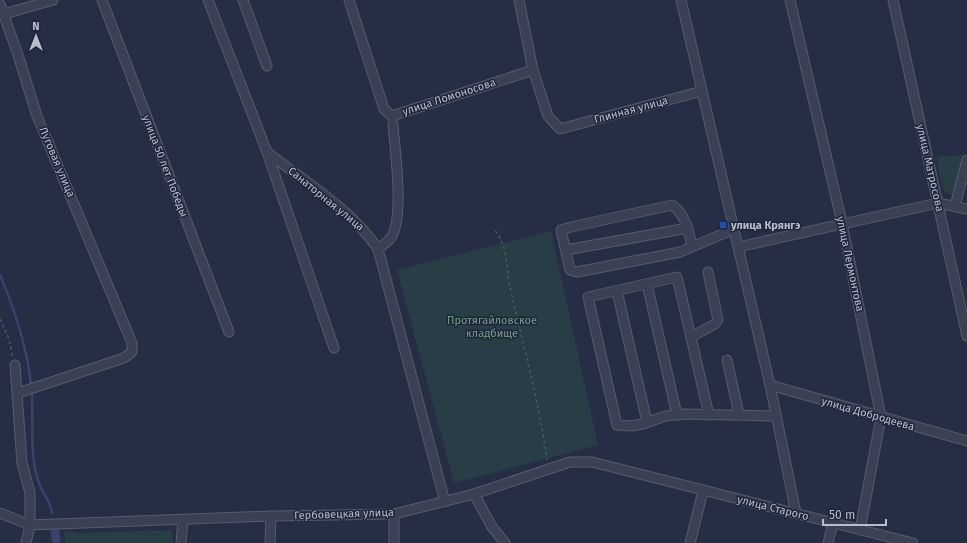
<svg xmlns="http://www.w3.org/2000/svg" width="967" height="543" viewBox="0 0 967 543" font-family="'Fira Sans',sans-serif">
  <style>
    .green { fill: #283d46 }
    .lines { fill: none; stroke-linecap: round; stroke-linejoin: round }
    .stream { stroke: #37436b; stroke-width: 2.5 }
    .canal { stroke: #37436b; stroke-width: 9 }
    .minor-casing { stroke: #565b6f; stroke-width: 11 }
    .path { stroke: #465a62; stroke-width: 1.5; stroke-dasharray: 3 3; stroke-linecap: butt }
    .minor { stroke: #3a4154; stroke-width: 9 }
    .transit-dot { fill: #1a4fb4; stroke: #1f253a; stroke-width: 1.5 }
    .labels { text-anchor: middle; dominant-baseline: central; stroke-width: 3; stroke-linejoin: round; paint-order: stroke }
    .street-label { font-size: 11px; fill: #b8bdce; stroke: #1f253a }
    .poi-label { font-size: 11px; font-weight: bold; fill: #b8bdce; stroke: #1f253a; text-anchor: start }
    .park-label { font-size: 11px; fill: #6ea082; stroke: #1f253a }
  </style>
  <rect width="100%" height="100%" fill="#262e45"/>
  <!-- green -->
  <g class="green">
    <path d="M964 155 955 191 951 195C938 191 939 169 937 157Z"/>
    <path d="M551 231 598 445 454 483 397 270Z"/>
    <path d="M64 530 78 533 172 530 173 543H65Z"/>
  </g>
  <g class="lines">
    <!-- stream -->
    <g class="stream">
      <path d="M0 275C17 315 30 355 32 398 33 423 30 456 38 480 41 492 51 501 52 513"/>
      <path d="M56 539 58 543"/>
    </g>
    <!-- canal -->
    <path class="canal" d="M55 532 56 539"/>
    <defs>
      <g id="minor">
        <path d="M102 0 229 332"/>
        <path d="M208 0 267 152 334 348"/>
        <path d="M243 0 267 66"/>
        <path d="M349 0 384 109 392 116 533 70"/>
        <path d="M519 0 533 70 548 116 560 129 702 91"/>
        <path d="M681 0 770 385 796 513"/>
        <path d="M790 0 842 223 881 417 860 530"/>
        <path d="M893 0 967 336"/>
        <path d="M0 4 18 55 37 116 132 343V352L124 358 18 393"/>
        <path d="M4 14 53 0"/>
        <path d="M267 152C305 182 351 209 378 249L445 502"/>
        <path d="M955 206 967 160"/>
        <path d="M692 247C689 231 686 215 672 205L571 227 561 230 570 270 577 272 680 252 734 229"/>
        <path d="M738 247 938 203 967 209"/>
        <path d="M378 249C382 245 390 241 392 236 404 214 395 151 393 124"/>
        <path d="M566 250 688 228"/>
        <path d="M647 284 677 415"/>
        <path d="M617 291 647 422"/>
        <path d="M691 337 715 324 718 320 708 272"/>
        <path d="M727 360 739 414"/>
        <path d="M15 365 22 463 30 493V525L26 543"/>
        <path d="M770 385 967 441"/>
        <path d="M709 415 677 277 588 297 617 425 631 426 643 424 665 416 685 414 776 416"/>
        <path d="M474 494 492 527 505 543"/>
        <path d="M0 513 30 525 271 516 394 514 474 494 570 462H592L913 543"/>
        <path d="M181 543 183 520"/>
        <path d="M270 543 271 516"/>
        <path d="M394 543V514"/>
        <path d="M690 543 703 491"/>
        <path d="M828 543 833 523"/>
      </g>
    </defs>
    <!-- minor casing -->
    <use href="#minor" class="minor-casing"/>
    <!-- path -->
    <g class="path">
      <path d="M495 231C508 245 506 269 510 287 523 345 539 401 547 460"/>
      <path d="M0 319 9 339 13 358"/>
    </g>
    <!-- minor -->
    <use href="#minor" class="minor"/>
  </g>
  <!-- markers -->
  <rect class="transit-dot" x="719" y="221" width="8" height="8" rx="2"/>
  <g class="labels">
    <!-- street labels -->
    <g class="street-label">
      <text transform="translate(449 97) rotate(-18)">улица Ломоносова</text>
      <text transform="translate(631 110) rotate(-15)">Глинная улица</text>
      <text transform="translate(57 162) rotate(67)">Луговая улица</text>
      <text transform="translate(165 166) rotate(69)">улица 50 лет Победы</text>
      <text transform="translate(930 168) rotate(77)">улица Матросова</text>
      <text transform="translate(326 199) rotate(39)">Санаторная улица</text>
      <text transform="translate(850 264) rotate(78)">улица Лермонтова</text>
      <text transform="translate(868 414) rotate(16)">улица Добродеева</text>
      <text transform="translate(773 508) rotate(14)">улица Старого</text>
      <text transform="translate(344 514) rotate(-2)">Гербовецкая улица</text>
    </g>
    <!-- poi labels -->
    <g class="poi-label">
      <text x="731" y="225">улица Крянгэ</text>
    </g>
    <!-- park labels -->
    <g class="park-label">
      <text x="492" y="320">Протягайловское<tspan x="492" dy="13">кладбище</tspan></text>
    </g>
  </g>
  <!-- north arrow -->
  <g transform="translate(36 36)" stroke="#1f253a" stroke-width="3" paint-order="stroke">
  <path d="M0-3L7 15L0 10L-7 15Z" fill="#b8bdce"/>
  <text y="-6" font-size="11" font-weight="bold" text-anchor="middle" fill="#b8bdce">N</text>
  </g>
  <!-- scale -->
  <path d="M823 519v6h63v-6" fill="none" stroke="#b8bdce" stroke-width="2"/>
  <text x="829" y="519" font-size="12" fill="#b8bdce" stroke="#1f253a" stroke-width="3" paint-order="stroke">50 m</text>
</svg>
